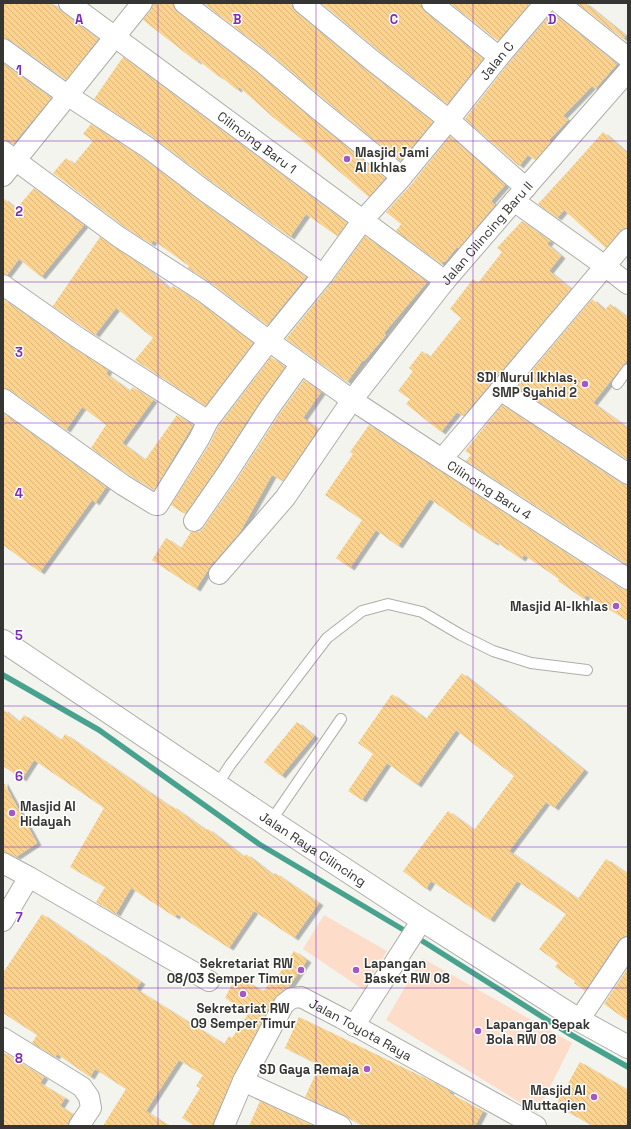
<svg xmlns="http://www.w3.org/2000/svg" width="631" height="1129" viewBox="0 0 631 1129" font-family="'Space Grotesk',sans-serif">
  <style>
    .grass { fill: #fddcca }
    .lines { fill: none; stroke-linecap: round; stroke-linejoin: round }
    .stream { stroke: #47a28e; stroke-width: 5.5 }
    .building { fill: url(#building-back-hatch); filter: url(#shadow) }
    .service-casing { stroke: #adaea8; stroke-width: 12 }
    .minor-casing { stroke: #adaea8; stroke-width: 22 }
    .tertiary-casing { stroke: #adaea8; stroke-width: 24 }
    .service { stroke: #fff; stroke-width: 10 }
    .minor { stroke: #fff; stroke-width: 20 }
    .tertiary { stroke: #fff; stroke-width: 22 }
    .grid { fill: none; stroke: #7b2cbf; stroke-width: 1; stroke-opacity: 0.55 }
    .poi-dot { fill: #a557c8; stroke: #fffffe; stroke-width: 1.5 }
    .labels { text-anchor: middle; dominant-baseline: central; stroke-width: 3; stroke-linejoin: round; paint-order: stroke }
    .street-label { font-size: 13px; fill: #353533; stroke: #fffffe }
    .poi-label { font-size: 13px; font-weight: bold; fill: #353533; stroke: #fffffe; text-anchor: end }
    .grid-label { font-size: 13px; text-anchor: middle; font-weight: bold; fill: #7b2cbf; stroke: #fffffe; stroke-width: 3; stroke-linejoin: round; paint-order: stroke }
  </style>
  <defs>
    <pattern id="building-back-hatch" width="6" height="6" patternUnits="userSpaceOnUse"><rect width="6" height="6" fill="#fbd38f"/><path d="M-1 5l2 2M0 0l6 6M5-1l2 2" fill="none" stroke="#d8b67c"/></pattern>
    <filter id="shadow"><feDropShadow dx="4.5" dy="2.5" stdDeviation="0" flood-color="#0004"/></filter>
  </defs>
  <rect width="100%" height="100%" fill="#f3f4ed"/>
  <!-- grass -->
  <g class="grass">
    <path d="M324 915 387 951 364 990 303 949Z"/>
    <path d="M422 958 572 1043 537 1113 386 1020Z"/>
  </g>
  <g class="lines">
    <!-- stream -->
    <path class="stream" d="M3 675 99 730 259 844 424 942 568 1033 628 1067"/>
  </g>
  <!-- building -->
  <g class="building">
    <path d="M3 3H51L98 39 66 80 10 40 3 38Z"/>
    <path d="M153 3H173L174 8 177 12 255 71 312 119 385 178 369 197 292 131V132L274 118 239 87 237 90 220 76 219 77 198 60 197 62 143 20 151 10Z"/>
    <path d="M203 3H292V7L296 12 366 70 433 122 400 161 326 101 269 53Z"/>
    <path d="M321 3H421V7L425 12 483 59 447 104 380 52Z"/>
    <path d="M450 3H530L498 41Z"/>
    <path d="M577 3H585L626 36 623 39Z"/>
    <path d="M552 12 617 64 595 89 592 86 563 116 568 120 549 140 551 142 535 160 528 155 519 166 465 119 508 64Z"/>
    <path d="M123 57 347 223 337 236 306 214 290 237 212 182 154 138 94 99Z"/>
    <path d="M3 63 51 98 13 144 10 142 3 140Z"/>
    <path d="M91 124 140 156 198 200 306 277 267 325 211 283 188 268 189 266 153 240 151 244 126 228 53 173 66 158 74 164 93 141 83 134Z"/>
    <path d="M603 132 628 154V228H624L620 231 606 248 564 210 557 218 538 204 571 168Z"/>
    <path d="M450 136 505 185 491 201 495 205 459 248 457 247 445 262 444 261 441 264 396 231 401 224 386 212 411 185Z"/>
    <path d="M34 188 84 225 41 277 19 259 7 275 3 274V198L16 209Z"/>
    <path d="M522 221 550 241 547 244 561 256 549 271 571 289 463 416 457 412 441 432 406 404 410 399 398 391 413 371 409 368 422 351 430 357 461 318 450 309 473 279 478 283 502 252 497 248Z"/>
    <path d="M365 236 427 282 384 333 386 335 364 361 363 360 347 382 286 339 332 282Z"/>
    <path d="M100 237 147 269 170 289 173 286 197 301 253 343 205 406 135 360 153 338 116 308 95 335 53 306Z"/>
    <path d="M3 299 70 346 108 370 106 374 130 391 133 387 153 400 122 443 145 460 177 415 193 425 154 490 129 475 91 448 106 425 82 407 66 430 10 390 3 388Z"/>
    <path d="M592 299 605 310 610 304 628 318V359L593 403 628 428V460L517 388Z"/>
    <path d="M271 357 285 367 259 403 218 466 185 514 171 505 209 445 218 427Z"/>
    <path d="M304 380 321 392 303 418 318 429 283 481 272 475 240 532 214 562H213L196 589 152 560 166 538 181 548 191 532H199L203 528 238 478 278 416Z"/>
    <path d="M502 405 622 484 628 485V565L466 461 471 455 465 451Z"/>
    <path d="M3 413 106 487 95 503 92 500 40 572 3 545Z"/>
    <path d="M369 425 622 589 628 590V621L586 595 584 599 558 581 559 579 524 555 521 559 495 541 494 543 472 529 430 499 398 546 376 530 350 568 336 558 362 520 325 495 353 454 350 452Z"/>
    <path d="M462 673 584 770 554 808 546 802 509 851 578 899 606 859 628 874V936L623 937 618 941 585 991 574 983 575 981 555 967 558 963 539 949 566 914 517 881 490 920 431 881 426 889 403 871 448 811 474 830 514 776 456 730 417 785 387 763 362 800 348 791 373 754 358 743 392 694 426 719Z"/>
    <path d="M3 709 19 722 24 715 61 740 65 734 171 807 172 806 206 830 208 829 244 857 246 854 273 875 275 873 319 903 294 938 254 911 229 948 177 914 175 917 131 888 116 914 96 902 105 887 70 867 104 808 34 760 22 779 3 766Z"/>
    <path d="M297 722 314 736 281 776 264 762Z"/>
    <path d="M3 781 37 843 16 857 8 853 3 852Z"/>
    <path d="M42 914 141 982 136 989 224 1044 229 1036 232 1038 249 1013 225 998 236 976 264 991 273 977 276 979 294 951 307 960 289 987 285 989 274 999 233 1076 213 1122V1126H195L182 1118 200 1088 196 1086 203 1075 179 1060 146 1111 169 1126H103L126 1089 95 1069 90 1077 57 1054 55 1057 32 1043 37 1035 3 1013V973Z"/>
    <path d="M628 968V1021L604 1004Z"/>
    <path d="M299 1017 437 1084 450 1091 449 1093 483 1111 475 1126H364L350 1119 346 1116 305 1097 320 1065 285 1048Z"/>
    <path d="M3 1052 44 1077 40 1083 65 1098 60 1106 73 1114 69 1120 68 1126H3Z"/>
    <path d="M580 1062 628 1090V1126H593L556 1105Z"/>
    <path d="M260 1101 313 1126H249Z"/>
  </g>
  <g class="lines">
    <defs>
      <g id="service">
        <path d="M617 384 628 369"/>
        <path d="M217 785 230 765 327 638 362 611 388 604 422 612 461 635 493 651 531 663 587 670"/>
        <path d="M271 821 341 719"/>
      </g>
      <g id="minor">
        <path id="s1" d="M69 3 445 281"/>
        <path d="M184 3 262 62 319 110 402 177"/>
        <path d="M303 3 373 61 449 120 526 188"/>
        <path d="M432 3 499 57"/>
        <path d="M559 3 628 58"/>
        <path d="M3 49 67 95 147 147 205 191 323 275"/>
        <path id="s2" d="M3 151 119 237 204 292 269 341 352 400 442 459 628 579"/>
        <path d="M3 176 142 3"/>
        <path d="M514 201 605 266 628 284"/>
        <path d="M3 285 77 337 208 421"/>
        <path d="M500 390 628 474"/>
        <path id="s3" d="M3 399 123 485 154 504 156 505H158L199 439 208 421 269 341 323 275 363 220 402 177 449 120 499 57 545 3"/>
        <path d="M442 459 628 239"/>
        <path d="M194 521 228 472 268 410 301 364"/>
        <path id="s4" d="M219 574 285 498 352 400 445 281 514 201 628 71"/>
        <path d="M3 863 29 877 209 981"/>
        <path d="M3 921 29 877"/>
        <path d="M579 1020 628 947"/>
        <path d="M354 1026 422 920"/>
        <path d="M3 1038 82 1087 89 1097 91 1108 79 1126"/>
        <path d="M243 1081 341 1126"/>
        <path id="s5" d="M224 1126 243 1081 284 1004 292 998 301 997 341 1018 536 1126"/>
      </g>
      <g id="tertiary">
        <path id="s6" d="M3 641 271 821 422 920 579 1020 628 1047"/>
      </g>
    </defs>
    <!-- service casing -->
    <use href="#service" class="service-casing"/>
    <!-- minor casing -->
    <use href="#minor" class="minor-casing"/>
    <!-- tertiary casing -->
    <use href="#tertiary" class="tertiary-casing"/>
    <!-- service -->
    <use href="#service" class="service"/>
    <!-- minor -->
    <use href="#minor" class="minor"/>
    <!-- tertiary -->
    <use href="#tertiary" class="tertiary"/>
  </g>
  <!-- grid -->
  <path class="grid" d="M158 3V1126M316 3V1126M473 3V1126M3 141H628M3 282H628M3 423H628M3 564H628M3 706H628M3 847H628M3 988H628"/>
  <!-- markers -->
  <g class="poi-dot">
    <circle cx="347" cy="159" r="4"/>
    <circle cx="585" cy="384" r="4"/>
    <circle cx="616" cy="606" r="4"/>
    <circle cx="12" cy="813" r="4"/>
    <circle cx="301" cy="970" r="4"/>
    <circle cx="356" cy="970" r="4"/>
    <circle cx="243" cy="994" r="4"/>
    <circle cx="478" cy="1031" r="4"/>
    <circle cx="367" cy="1069" r="4"/>
    <circle cx="594" cy="1097" r="4"/>
  </g>
  <g class="labels">
    <!-- street labels -->
    <g class="street-label">
      <text stroke="none"><textPath href="#s3" startOffset="748">Jalan C</textPath></text>
      <text stroke="none"><textPath href="#s1" startOffset="234">Cilincing Baru 1</textPath></text>
      <text stroke="none"><textPath href="#s4" startOffset="434">Jalan Cilincing Baru II</textPath></text>
      <text stroke="none"><textPath href="#s2" startOffset="593">Cilincing Baru 4</textPath></text>
      <text stroke="none"><textPath href="#s6" startOffset="373">Jalan Raya Cilincing</textPath></text>
      <text stroke="none"><textPath href="#s5" startOffset="223">Jalan Toyota Raya</textPath></text>
    </g>
    <!-- poi labels -->
    <g class="poi-label">
      <text x="355" y="152" text-anchor="start">Masjid Jami<tspan x="355" dy="15">Al Ikhlas</tspan></text>
      <text x="577" y="377">SDI Nurul Ikhlas,<tspan x="577" dy="15">SMP Syahid 2</tspan></text>
      <text x="608" y="606">Masjid Al-Ikhlas</text>
      <text x="20" y="806" text-anchor="start">Masjid Al<tspan x="20" dy="15">Hidayah</tspan></text>
      <text x="293" y="963">Sekretariat RW<tspan x="293" dy="15">08/03 Semper Timur</tspan></text>
      <text x="364" y="963" text-anchor="start">Lapangan<tspan x="364" dy="15">Basket RW 08</tspan></text>
      <text x="243" y="1008" text-anchor="middle">Sekretariat RW<tspan x="243" dy="15">09 Semper Timur</tspan></text>
      <text x="486" y="1024" text-anchor="start">Lapangan Sepak<tspan x="486" dy="15">Bola RW 08</tspan></text>
      <text x="359" y="1069">SD Gaya Remaja</text>
      <text x="586" y="1090">Masjid Al<tspan x="586" dy="15">Muttaqien</tspan></text>
    </g>
  </g>
  <g class="grid-label">
    <text x="79" y="24">A</text>
    <text x="237" y="24">B</text>
    <text x="394" y="24">C</text>
    <text x="552" y="24">D</text>
    <text x="19" y="75">1</text>
    <text x="19" y="216">2</text>
    <text x="19" y="357">3</text>
    <text x="19" y="498">4</text>
    <text x="19" y="640">5</text>
    <text x="19" y="781">6</text>
    <text x="19" y="922">7</text>
    <text x="19" y="1063">8</text>
  </g>
  <!-- border -->
  <rect width="631" height="1129" fill="none" stroke="#353533" stroke-width="8"/>
</svg>
